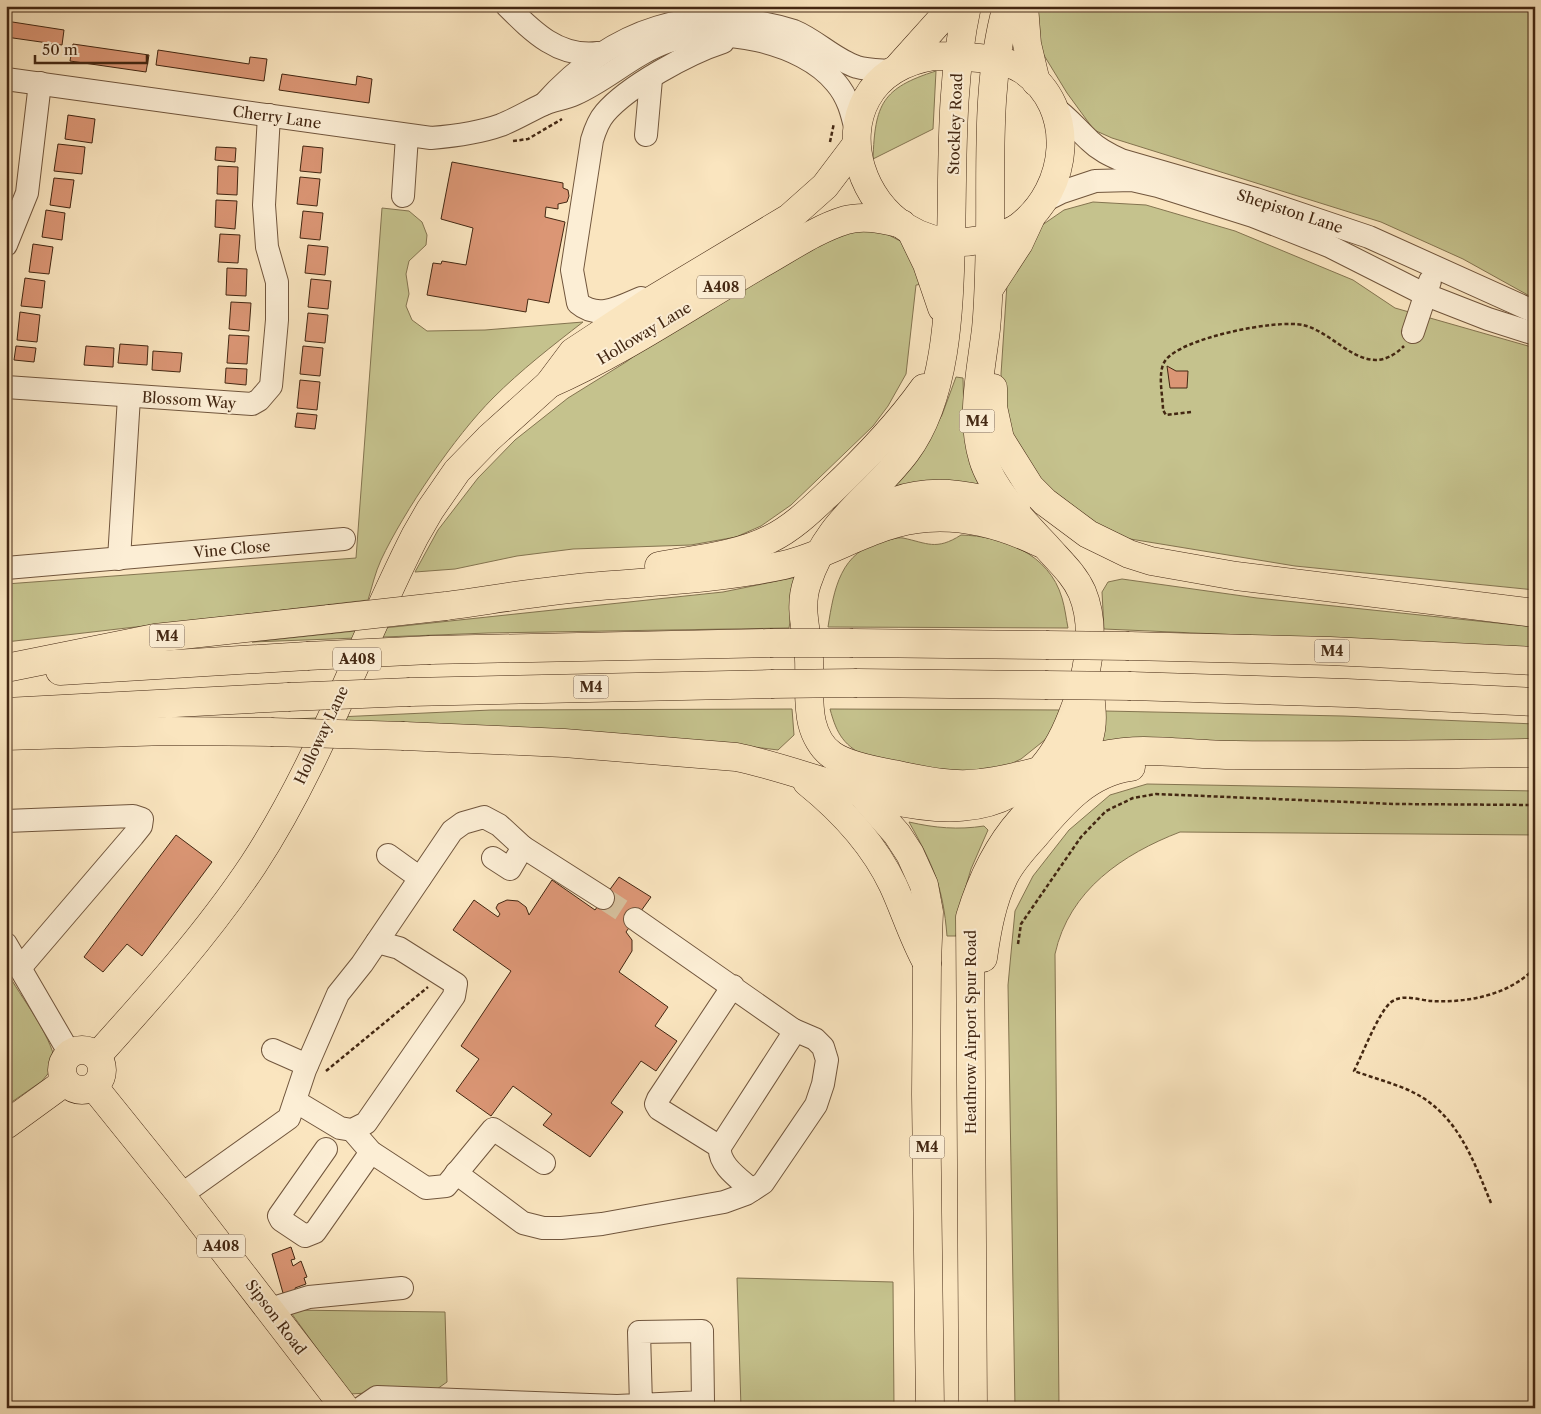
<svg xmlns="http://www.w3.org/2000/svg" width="1541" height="1414" viewBox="0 0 1541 1414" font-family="'Libre Caslon Text',serif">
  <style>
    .green { fill: #c5c28d; stroke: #847450 }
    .building { fill: #db9675; stroke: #432712 }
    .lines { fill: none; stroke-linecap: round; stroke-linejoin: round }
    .minor-tunnel { stroke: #d5bf9c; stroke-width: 22; stroke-dasharray: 22 11; stroke-linecap: butt }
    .minor-casing { stroke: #71563d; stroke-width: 24 }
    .major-casing { stroke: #432712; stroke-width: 29 }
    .highway-casing { stroke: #432712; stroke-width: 29 }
    .path { stroke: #432712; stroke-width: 2.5; stroke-dasharray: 4 2.5; stroke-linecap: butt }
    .minor { stroke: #fceed5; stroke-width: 22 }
    .major { stroke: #fae5bf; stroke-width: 28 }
    .highway { stroke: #fae5bf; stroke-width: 28 }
    .highway-bridge-casing { stroke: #432712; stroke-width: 29; stroke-linecap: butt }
    .highway-bridge { stroke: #fae5bf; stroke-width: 28 }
    .labels { text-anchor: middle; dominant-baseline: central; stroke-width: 4; stroke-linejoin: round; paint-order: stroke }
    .shield { fill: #fceed5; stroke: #7a634c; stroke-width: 1 }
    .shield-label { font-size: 14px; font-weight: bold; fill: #432712 }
    .street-label { font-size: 15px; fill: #432712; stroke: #fceed5 }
  </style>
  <rect width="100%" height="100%" fill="#fae5bf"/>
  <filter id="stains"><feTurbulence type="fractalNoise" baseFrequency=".004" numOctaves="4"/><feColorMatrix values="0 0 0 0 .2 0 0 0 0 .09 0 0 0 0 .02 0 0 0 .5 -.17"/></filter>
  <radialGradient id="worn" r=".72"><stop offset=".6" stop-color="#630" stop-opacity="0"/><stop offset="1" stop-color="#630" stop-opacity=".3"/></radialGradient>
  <!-- green -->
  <g class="green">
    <path d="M1038 6H1535V299L1463 259 1381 222 1112 138 1094 130 1067 93 1042 52 1037 30Z"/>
    <path d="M936 71 933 129 873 159C875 104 882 88 936 71Z"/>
    <path d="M1093 202 1146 205 1235 231 1353 280 1395 308 1535 348V590L1295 566 1112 536 1093 526 1023 464 1004 413 1001 374 1007 284 1035 230 1064 210Z"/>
    <path d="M382 208 409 211 422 222 427 235 426 245 409 261 406 274 409 294 406 306 412 320 427 331 485 330 583 322C552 346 521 370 493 398 455 436 404 511 381 560 375 573 372 587 368 600L6 642V584L356 558Z"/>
    <path d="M849 230H879L906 244 925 284 916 285 906 374 888 406 873 426 791 505 761 526 736 537 691 545 573 549 517 556 455 569 415 572 438 530 478 478 515 440 568 398 626 362 677 325 831 237Z"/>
    <path d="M956 377 963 378 964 416 988 488 917 484 894 487 895 479 928 439 942 415Z"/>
    <path d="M961 535C1002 536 1049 553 1062 598 1065 608 1066 618 1068 628L828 627C834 589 840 551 884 541 890 540 897 537 903 538 927 543 936 551 961 535Z"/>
    <path d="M797 577 789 628 488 633 252 642 723 592Z"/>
    <path d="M1122 579 1257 598 1535 627V648L1104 629 1102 592 1108 582Z"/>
    <path d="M792 709 794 735 778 750 714 742 272 720 491 710Z"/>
    <path d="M830 709 1065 710 1051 735 1021 759 1006 766 966 776 869 758C844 746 837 735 830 709Z"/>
    <path d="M1105 711 1343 716 1535 724V744L1098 748Z"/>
    <path d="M1147 784 1535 791V835L1180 832C1123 854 1069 890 1055 954L1059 1408H1015L1008 985 1015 911 1033 876 1069 830 1110 795Z"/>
    <path d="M909 822C935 828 958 830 984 826L988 830 971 869 961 903 956 936H947C943 886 933 865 909 822Z"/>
    <path d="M6 970C22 1000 49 1030 56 1064L42 1081 6 1106Z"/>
    <path d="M737 1278 893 1282 894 1408H741Z"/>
    <path d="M289 1310 445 1312 447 1382 437 1389 350 1394Z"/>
  </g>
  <!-- building -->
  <g class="building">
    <path d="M6 21 64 30 62 45 6 37Z"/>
    <path d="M73 44 149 55 146 72 70 61Z"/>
    <path d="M158 50 249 64 250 57 267 59 264 81 156 65Z"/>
    <path d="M282 74 356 85 357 76 372 79 369 103 279 90Z"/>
    <path d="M68 115 95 119 92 143 65 139Z"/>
    <path d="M58 144 85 147 82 174 54 171Z"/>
    <path d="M303 146 323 148 321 173 300 171Z"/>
    <path d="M216 147 236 148 235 162 215 160Z"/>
    <path d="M452 162 563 183V188L568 190 569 196 567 202 558 204V209L546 207 545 217 565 222 549 303 528 299 526 312 427 295 433 263 441 264 442 261 466 265 473 228 441 219Z"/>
    <path d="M218 166 238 167 237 195 217 194Z"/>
    <path d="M300 177 320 179 317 206 297 204Z"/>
    <path d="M54 178 74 180 70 208 50 205Z"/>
    <path d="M216 200 237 201 235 229 215 227Z"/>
    <path d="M46 210 65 213 62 240 42 237Z"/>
    <path d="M303 211 323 213 320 240 300 238Z"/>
    <path d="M220 234 240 235 238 263 218 262Z"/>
    <path d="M33 244 53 247 49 274 29 272Z"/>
    <path d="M308 245 328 247 325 275 305 273Z"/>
    <path d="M227 268 247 269 246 296 226 295Z"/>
    <path d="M25 278 45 281 42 308 21 306Z"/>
    <path d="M311 279 331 281 328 309 308 307Z"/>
    <path d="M231 302 251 303 249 331 229 329Z"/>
    <path d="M20 312 40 315 37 342 17 340Z"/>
    <path d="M308 313 328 315 325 343 305 341Z"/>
    <path d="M229 335 249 336 247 364 227 363Z"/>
    <path d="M120 344 148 346 147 365 118 363Z"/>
    <path d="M16 346 36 348 34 362 14 360Z"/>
    <path d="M86 346 114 348 113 367 84 365Z"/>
    <path d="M303 346 323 348 320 376 300 374Z"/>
    <path d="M153 351 182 353 180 372 152 370Z"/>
    <path d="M1167 366 1176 371H1188L1187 388H1170Z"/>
    <path d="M226 368 247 369 246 385 225 383Z"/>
    <path d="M300 380 320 382 317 410 297 408Z"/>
    <path d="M297 413 317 415 315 429 295 427Z"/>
    <path d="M176 835 212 862 142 956 127 944 103 972 84 957Z"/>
    <path d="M619 877 651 897 626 932 632 940V951L619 972 668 1007 655 1026 677 1041 656 1071 641 1061 611 1103 623 1112 590 1157 543 1125 552 1114 513 1086 491 1116 456 1091 479 1059 461 1046 511 971 453 930 474 900 498 917 500 914 496 908 498 904 507 900 518 901 526 907 529 915 552 880 595 910Z"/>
    <path d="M291 1247 295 1259 291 1260 293 1266 301 1261 307 1277 304 1278 306 1284 295 1288 296 1291 283 1293 272 1254Z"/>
  </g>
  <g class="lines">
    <!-- minor-tunnel -->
    <path class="minor-tunnel" d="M603 898 635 919"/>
    <defs>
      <g id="minor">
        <path d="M507 6C533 32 559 58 598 53"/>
        <path d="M6 79 431 138C455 136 479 133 501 125 516 119 529 111 542 105 553 100 564 99 575 94 607 80 633 54 667 42 717 25 802 41 836 83 848 97 852 113 856 131"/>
        <path d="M544 104C612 28 695 0 794 31 816 40 835 60 857 67 868 70 880 70 891 71"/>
        <path d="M1052 106C1068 117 1076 128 1090 141 1099 150 1110 155 1121 160L1256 199 1369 237 1535 312"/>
        <path d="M646 135 651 79"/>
        <path d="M403 196 407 136"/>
        <path d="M1044 201 1062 192 1095 181 1132 180 1158 186 1253 216 1329 246 1424 294 1488 319 1535 334"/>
        <path d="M6 245 27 193 40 83"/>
        <path d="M641 298C620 307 598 320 578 303L572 270 592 140C595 130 598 121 605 113 628 86 689 53 723 42"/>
        <path d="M1413 332 1430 281"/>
        <path d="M6 387 252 404 259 400 271 386 277 320V282L267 247 264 205 269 115"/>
        <path d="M119 559 129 397"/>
        <path d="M6 568 344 539"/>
        <path d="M6 821 133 816 142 819 141 826 133 836 20 968"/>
        <path d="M523 847 603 898"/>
        <path d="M388 855 420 878"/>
        <path d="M635 919 795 1031 720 1147 659 1109 656 1104 658 1099 733 986"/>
        <path d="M6 944 70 1054"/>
        <path d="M273 1050 307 1065"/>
        <path d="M295 1101 340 1128 352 1130 366 1123 454 996 456 984 399 948 377 942"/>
        <path d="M352 1130 371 1152 426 1188 446 1186 493 1129 544 1163"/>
        <path d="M720 1147C718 1165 740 1179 752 1190"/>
        <path d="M326 1149 279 1216 281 1220 305 1236 315 1232 371 1152"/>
        <path d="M456 1173 523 1223 543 1228H561L602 1224 724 1202 746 1194 763 1183 816 1105 823 1084 827 1060 823 1047 815 1039 794 1030"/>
        <path d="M181 1195 289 1118 305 1070 338 994 362 964 452 831 463 823 484 817 499 825 523 847 510 869 493 858"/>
        <path d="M270 1309 309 1297 402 1288"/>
        <path d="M361 1408 377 1397 617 1406 703 1402 702 1331 639 1332 641 1405"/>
      </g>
      <g id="major">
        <path d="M1024 6 1027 44 1036 82"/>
        <path d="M934 56C959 57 1002 56 1023 70 1078 108 1069 188 1020 226 1011 233 999 236 988 238 859 273 797 78 934 56Z"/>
        <path d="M900 65 953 6"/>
        <path d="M990 238C991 161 986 81 1007 6"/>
        <path d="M951 242C953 163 950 84 967 6"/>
        <path d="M549 384C622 352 692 304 761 264 788 249 816 229 846 220 864 215 884 219 902 224"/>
        <circle cx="82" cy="1070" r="20"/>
        <path d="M97 1056C152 995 207 934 253 865 320 763 360 644 415 536L430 510 457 471 489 438 549 384 573 352 649 302 789 218 825 186 856 145"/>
        <path d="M94 1087 181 1195 345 1408"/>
        <path d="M6 1125 65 1082"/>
      </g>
      <g id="highway">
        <path d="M911 231 927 264 942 308"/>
        <path d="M951 242C949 309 947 397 906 452 869 501 828 519 807 583 798 609 808 634 809 659 810 680 807 702 812 723 815 735 822 748 832 755 846 765 876 771 893 774 922 780 951 787 981 783 1036 777 1089 751 1144 751 1174 751 1204 755 1234 755 1334 756 1434 754 1535 753"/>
        <path d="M989 289 1019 243 1032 215"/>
        <path d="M993 388V407L1000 439 1030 487 1045 502 1088 534 1129 554 1151 561 1236 576 1535 613"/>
        <path d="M852 534C885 492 933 488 982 499 994 501 1006 503 1016 508"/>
        <path d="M659 566C696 559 736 556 770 539 793 528 812 509 830 492 864 460 897 426 924 388"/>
        <path d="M446 606C497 599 548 590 600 586 662 581 723 578 784 565 833 554 876 521 927 518 966 515 1005 526 1040 543"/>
        <path d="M853 643 1046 645"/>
        <path d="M1129 646 1330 651 1535 661"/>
        <path d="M430 650 770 643"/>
        <path d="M6 668 155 638 330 619"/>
        <path d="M60 671 307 656"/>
        <path d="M857 683 1045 685"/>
        <path d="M1131 686 1347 693 1535 702"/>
        <path d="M410 692 771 684"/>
        <path d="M6 712 288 697"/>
        <path d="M6 736 168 731 271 732"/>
        <path d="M404 736 564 743 736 757C851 780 1010 878 1072 716 1087 679 1098 630 1082 592 1074 574 1059 561 1046 546 1024 523 992 489 983 459 970 417 981 371 986 329 989 299 989 268 990 238"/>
        <path d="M807 782C843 811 873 843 893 885 905 911 913 938 927 963"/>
        <path d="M859 791 897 834 910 854 924 885 929 912 927 963 926 1094 930 1408"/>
        <path d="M983 958C987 930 992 902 1004 877 1011 862 1023 849 1034 837 1061 805 1087 773 1131 767"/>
        <path d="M973 1408 970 917C981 881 996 848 1021 820 1043 794 1077 771 1089 738 1095 720 1090 700 1089 681"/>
      </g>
    </defs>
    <!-- minor casing -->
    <use href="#minor" class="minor-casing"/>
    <!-- major casing -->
    <use href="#major" class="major-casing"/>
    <!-- highway casing -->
    <use href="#highway" class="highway-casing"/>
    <!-- path -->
    <g class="path">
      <path d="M513 141 528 139 562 119"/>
      <path d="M830 142 834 123"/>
      <path d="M1191 412 1166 415 1163 410C1163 396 1157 373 1165 361 1180 338 1277 319 1303 325 1338 333 1366 384 1404 346"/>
      <path d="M1018 944 1021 924 1081 837 1106 811 1133 798 1156 794 1395 804 1535 805"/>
      <path d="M326 1071 428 987"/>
      <path d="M1491 1203C1472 1157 1456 1110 1406 1089 1389 1082 1371 1077 1354 1071 1362 1055 1378 1014 1390 1003 1401 993 1419 1000 1431 1001 1468 1003 1509 995 1535 968"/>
    </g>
    <!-- minor -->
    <use href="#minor" class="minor"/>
    <!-- major -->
    <use href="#major" class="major"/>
    <!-- highway -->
    <use href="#highway" class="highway"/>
    <defs>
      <g id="highway-bridge">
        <path d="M330 619 446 606"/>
        <path d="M770 643H853"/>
        <path d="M1046 645 1129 646"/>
        <path d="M307 656 430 650"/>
        <path d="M771 684 857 683"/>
        <path d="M1045 685 1131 686"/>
        <path d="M288 697 410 692"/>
        <path d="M271 732 404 736"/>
      </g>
    </defs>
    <!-- highway-bridge casing -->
    <use href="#highway-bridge" class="highway-bridge-casing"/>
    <!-- highway-bridge -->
    <use href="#highway-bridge" class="highway-bridge"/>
  </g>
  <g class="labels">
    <!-- shield labels -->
    <g class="shield">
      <rect x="697" y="275.5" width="48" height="23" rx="4"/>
      <rect x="959.5" y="409.5" width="35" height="23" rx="4"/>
      <rect x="149.5" y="624.5" width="35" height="23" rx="4"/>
      <rect x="1314.5" y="639.5" width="35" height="23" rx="4"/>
      <rect x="333" y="647.5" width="48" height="23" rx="4"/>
      <rect x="573.5" y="675.5" width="35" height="23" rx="4"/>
      <rect x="909.5" y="1135.5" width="35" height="23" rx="4"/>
      <rect x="197" y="1234.5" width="48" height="23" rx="4"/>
    </g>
    <g class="shield-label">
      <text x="721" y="287">A408</text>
      <text x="977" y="421">M4</text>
      <text x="167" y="636">M4</text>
      <text x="1332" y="651">M4</text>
      <text x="357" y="659">A408</text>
      <text x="591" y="687">M4</text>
      <text x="927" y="1147">M4</text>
      <text x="221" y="1246">A408</text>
    </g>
    <!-- street labels -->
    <g class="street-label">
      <text transform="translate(277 117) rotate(8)">Cherry Lane</text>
      <text transform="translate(955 124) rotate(-88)">Stockley Road</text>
      <text transform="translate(1290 211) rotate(18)">Shepiston Lane</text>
      <text transform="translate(644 333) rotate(-31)">Holloway Lane</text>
      <text transform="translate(189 400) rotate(4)">Blossom Way</text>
      <text transform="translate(232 549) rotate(-5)">Vine Close</text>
      <text transform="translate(321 735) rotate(-65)">Holloway Lane</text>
      <text transform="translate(970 1032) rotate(-90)">Heathrow Airport Spur Road</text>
      <text transform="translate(276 1317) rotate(53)">Sipson Road</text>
    </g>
  </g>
  <!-- margin -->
  <rect width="1541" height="1414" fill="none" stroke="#fae5bf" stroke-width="25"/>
  <rect x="8" y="8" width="1526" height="1399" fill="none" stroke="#432712" stroke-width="2.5"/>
  <rect x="12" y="12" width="1516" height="1389" fill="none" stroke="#432712"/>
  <!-- scale -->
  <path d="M35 55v8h112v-8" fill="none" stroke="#432712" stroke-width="2.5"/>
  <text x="42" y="55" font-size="15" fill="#432712" stroke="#fceed5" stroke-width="4" paint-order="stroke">50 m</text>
  <rect width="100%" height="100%" filter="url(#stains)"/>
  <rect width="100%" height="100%" fill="url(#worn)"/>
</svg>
